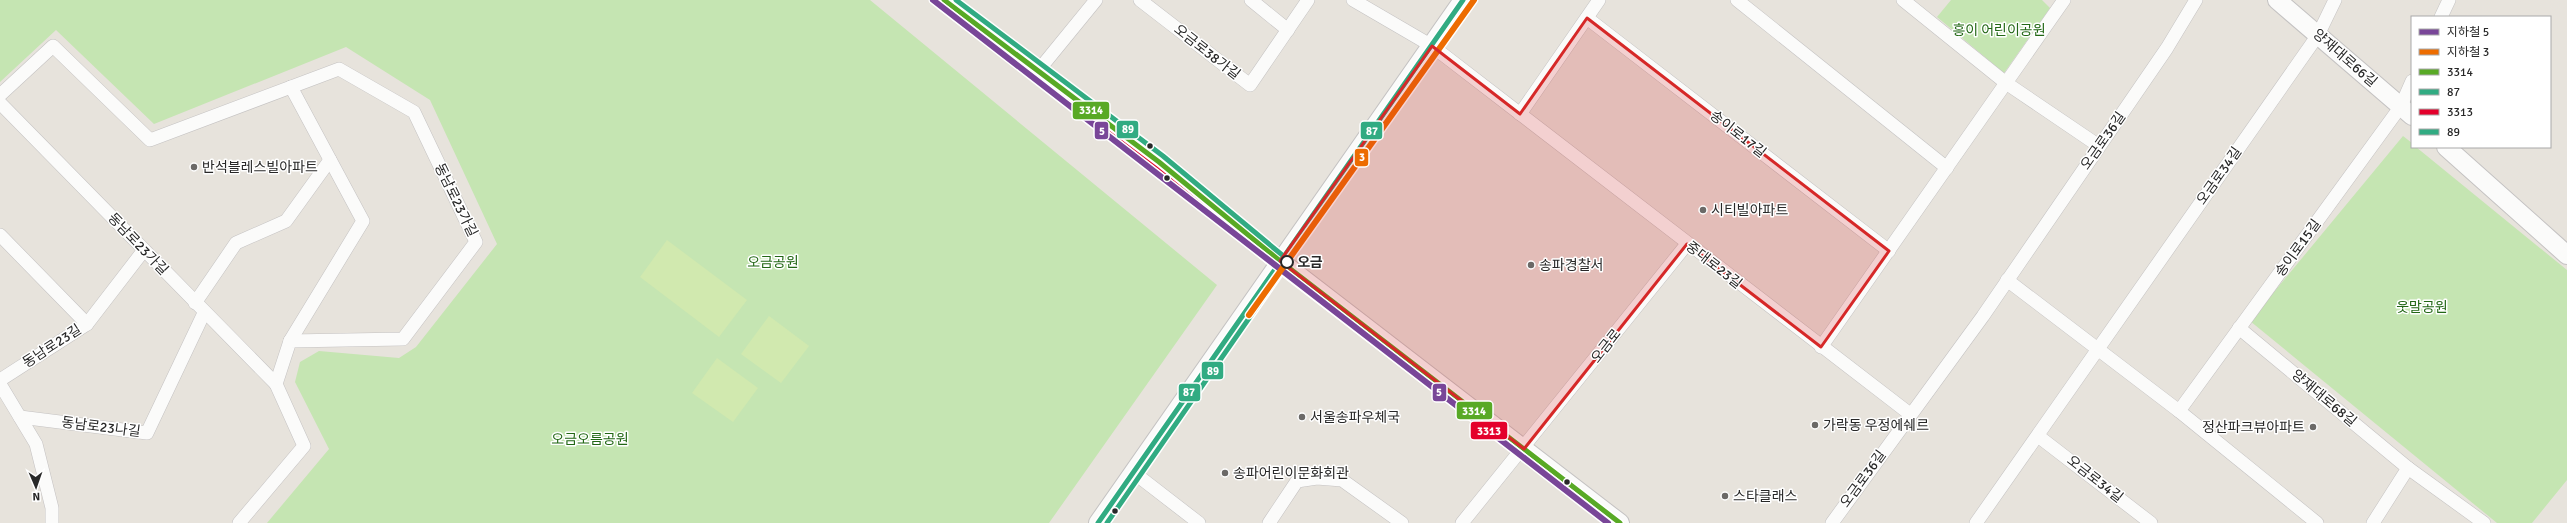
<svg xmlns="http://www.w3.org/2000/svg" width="2567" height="523" viewBox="0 0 2567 523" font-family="Signika,'Noto Sans KR',sans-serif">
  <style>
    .green { fill: #c5e5b2 }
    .pitch { fill: #d1e9af }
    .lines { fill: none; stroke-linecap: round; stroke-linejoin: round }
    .street-casing { stroke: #c4c2c2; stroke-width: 14 }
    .secondary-casing { stroke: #c4c2c2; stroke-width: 20 }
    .street { stroke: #fbfbfa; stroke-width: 13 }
    .secondary { stroke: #fbfbfa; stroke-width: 18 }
    .bus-1-casing { stroke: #fff; stroke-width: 8 }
    .bus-2-casing { stroke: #fff; stroke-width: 8 }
    .bus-3-casing { stroke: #fff; stroke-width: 8 }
    .bus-4-casing { stroke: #fff; stroke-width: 8 }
    .bus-1 { stroke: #58a925; stroke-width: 5 }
    .bus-2 { stroke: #31ab82; stroke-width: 5 }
    .bus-3 { stroke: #e4002b; stroke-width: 5 }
    .bus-4 { stroke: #31ab82; stroke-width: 5 }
    .metro-1-casing { stroke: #fff; stroke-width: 9 }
    .metro-2-casing { stroke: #fff; stroke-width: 9 }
    .metro-1 { stroke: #794698; stroke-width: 6 }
    .metro-2 { stroke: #ed6c00; stroke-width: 6 }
    .marked { fill: #d62828; fill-opacity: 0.2; stroke: #d62828; stroke-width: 3; stroke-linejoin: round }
    .bus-dot { fill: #282828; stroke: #fff; stroke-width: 1.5 }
    .poi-dot { fill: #6b6967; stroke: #fff; stroke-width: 1.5 }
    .stop-dot { fill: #fff; stroke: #282828; stroke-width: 2 }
    .labels { text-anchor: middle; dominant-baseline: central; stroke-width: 3; stroke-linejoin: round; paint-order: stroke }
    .park-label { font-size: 14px; fill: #226715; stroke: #fff }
    .street-label { font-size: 14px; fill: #282828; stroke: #fff }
    .poi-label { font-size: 14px; fill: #282828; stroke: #fff; text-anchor: start }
    .stop-label { font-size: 14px; font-weight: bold; fill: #282828; stroke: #fff; text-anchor: start }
    .line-badge { stroke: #fff; stroke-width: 1.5 }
    .badge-label { font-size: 11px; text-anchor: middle; font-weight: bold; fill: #fff }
  </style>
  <rect width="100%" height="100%" fill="#e7e3dc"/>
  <!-- green -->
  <g class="green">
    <path d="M0 0H870L1217 285 1049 523H267L329 449 295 382 300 362 319 351 399 358 416 347 497 244 430 100 346 47 154 124 56 30 0 82Z"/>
    <path d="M1951 0H2042L2050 8 2004 73 1937 17Z"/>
    <path d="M2403 136 2412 143V147H2416L2567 270V480L2532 523H2497L2250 321Z"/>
  </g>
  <!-- pitch -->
  <g class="pitch">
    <path d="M667 240 747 300 719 337 640 277Z"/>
    <path d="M769 316 809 346 781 383 741 354Z"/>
    <path d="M717 358 758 388 733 422 692 393Z"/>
  </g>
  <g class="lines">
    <defs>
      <g id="street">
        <path d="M1140 0 1250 85 1308 0"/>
        <path d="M1251 0 1288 30"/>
        <path d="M1353 0 1432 46 1910 414"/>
        <path d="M1737 0 1947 168"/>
        <path d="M1903 0 2006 83 2099 146"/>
        <path d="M2441 17 2449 0"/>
        <path d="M1587 18 1889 251"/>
        <path d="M1038 71 1096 0"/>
        <path d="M0 95 53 46 150 140 339 69 414 112 476 242 403 339 290 341 276 384 304 446 239 523"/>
        <path d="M0 103 276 384"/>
        <path d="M1520 114 1599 0"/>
        <path d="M0 235 87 324"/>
        <path d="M2007 280 2179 411 2317 523"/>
        <path d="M195 303 236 243 286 221 330 160"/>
        <path d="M2239 328 2408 468 2373 523"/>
        <path d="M290 341 363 221 291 87"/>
        <path d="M1821 347 2064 0"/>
        <path d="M0 380 87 324 144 250"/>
        <path d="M0 384 36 444 52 508V523"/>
        <path d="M2179 411 2401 106 2412 81"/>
        <path d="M20 417 147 433 204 313"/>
        <path d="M2038 436 2151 523"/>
        <path d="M2408 468 2484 523"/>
        <path d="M1133 472 1199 523"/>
        <path d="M1269 523 1297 481 1317 478 1342 480 1402 523"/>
        <path d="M1462 523 1687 244"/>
        <path d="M1832 523 1983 316 2167 48 2196 0"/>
        <path d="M1976 523 2318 35 2335 0"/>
      </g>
      <g id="secondary">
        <path d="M944 0 1159 162 1280 261 1620 523"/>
        <path d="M2277 0 2412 116"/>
        <path d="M2446 147 2567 255"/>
        <path d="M1098 523 1463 0"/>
      </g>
    </defs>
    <!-- street casing -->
    <use href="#street" class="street-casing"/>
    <!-- secondary casing -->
    <use href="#secondary" class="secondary-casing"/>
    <!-- street -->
    <use href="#street" class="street"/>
    <!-- secondary -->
    <use href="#secondary" class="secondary"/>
    <defs>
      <path id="bus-1" d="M944 0 1159 162 1280 261 1620 523"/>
      <path id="bus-2" d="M1098 523 1463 0"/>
      <path id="bus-3" d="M940 6 1155 168 1276 267 1609 523"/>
      <path id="bus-4" d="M956 0 1163 156 1287 259 1286 265 1107 523"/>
    </defs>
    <!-- bus-1 casing -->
    <use href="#bus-1" class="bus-1-casing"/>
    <!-- bus-2 casing -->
    <use href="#bus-2" class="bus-2-casing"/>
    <!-- bus-3 casing -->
    <use href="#bus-3" class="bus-3-casing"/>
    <!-- bus-4 casing -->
    <use href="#bus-4" class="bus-4-casing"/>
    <!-- bus-1 -->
    <use href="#bus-1" class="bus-1"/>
    <!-- bus-2 -->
    <use href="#bus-2" class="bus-2"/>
    <!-- bus-3 -->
    <use href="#bus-3" class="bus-3"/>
    <!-- bus-4 -->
    <use href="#bus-4" class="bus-4"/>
    <defs>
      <path id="metro-1" d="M933 0 1608 523"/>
      <path id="metro-2" d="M1249 315 1474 0"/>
    </defs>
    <!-- metro-1 casing -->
    <use href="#metro-1" class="metro-1-casing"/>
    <!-- metro-2 casing -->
    <use href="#metro-2" class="metro-2-casing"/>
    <!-- metro-1 -->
    <use href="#metro-1" class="metro-1"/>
    <!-- metro-2 -->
    <use href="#metro-2" class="metro-2"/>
  </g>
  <!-- marked area -->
  <path class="marked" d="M1587 18 1889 251 1821 347 1687 244 1524 449 1280 261 1432 46 1520 114Z"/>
  <!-- markers -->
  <g class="bus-dot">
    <circle cx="1150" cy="146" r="3.5"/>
    <circle cx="1167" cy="178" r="3.5"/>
    <circle cx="1567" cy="482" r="3.5"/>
    <circle cx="1115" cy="511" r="3.5"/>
  </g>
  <g class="poi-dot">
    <circle cx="194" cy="167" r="4"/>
    <circle cx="1703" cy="210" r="4"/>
    <circle cx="1531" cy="265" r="4"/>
    <circle cx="1302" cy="417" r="4"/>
    <circle cx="1815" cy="425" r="4"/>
    <circle cx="2313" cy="427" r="4"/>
    <circle cx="1225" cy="473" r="4"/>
    <circle cx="1725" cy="496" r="4"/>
  </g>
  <circle class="stop-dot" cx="1287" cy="262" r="6"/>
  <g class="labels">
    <!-- park labels -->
    <g class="park-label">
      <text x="1999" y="30">흥이 어린이공원</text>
      <text x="773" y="262">오금공원</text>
      <text x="2422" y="307">웃말공원</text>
      <text x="590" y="439">오금오름공원</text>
    </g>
    <!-- street labels -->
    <g class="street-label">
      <text transform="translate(1207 52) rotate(38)">오금로38가길</text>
      <text transform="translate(2345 58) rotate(41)">양재대로66길</text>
      <text transform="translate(1738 134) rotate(38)">송이로17길</text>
      <text transform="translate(2103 141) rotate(-55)">오금로36길</text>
      <text transform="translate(2219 176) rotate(-55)">오금로34길</text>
      <text transform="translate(456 200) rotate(64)">동남로23가길</text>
      <text transform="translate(138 244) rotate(46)">동남로23가길</text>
      <text transform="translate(2298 248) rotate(-54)">송이로15길</text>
      <text transform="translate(1714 265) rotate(38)">중대로23길</text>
      <text transform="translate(52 346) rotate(-33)">동남로23길</text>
      <text transform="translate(1606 346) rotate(-52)">오금로</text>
      <text transform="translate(2324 398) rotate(40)">양재대로68길</text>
      <text transform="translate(101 427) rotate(7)">동남로23나길</text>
      <text transform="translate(1863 479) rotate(-54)">오금로36길</text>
      <text transform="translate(2095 479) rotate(38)">오금로34길</text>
    </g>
    <!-- poi labels -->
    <g class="poi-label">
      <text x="202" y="167">반석블레스빌아파트</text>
      <text x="1711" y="210">시티빌아파트</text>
      <text x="1539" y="265">송파경찰서</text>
      <text x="1310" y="417">서울송파우체국</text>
      <text x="1823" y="425">가락동 우정에쉐르</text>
      <text x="2305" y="427" text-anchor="end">정산파크뷰아파트</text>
      <text x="1233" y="473">송파어린이문화회관</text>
      <text x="1733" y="496">스타클래스</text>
    </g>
    <!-- stop labels -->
    <g class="stop-label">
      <text x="1297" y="262">오금</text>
    </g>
  </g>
  <g class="line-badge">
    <rect x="1072" y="101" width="38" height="19" rx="4" fill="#58a925"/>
    <rect x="1116" y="120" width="23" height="19" rx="4" fill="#31ab82"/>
    <rect x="1094" y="121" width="15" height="19" rx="4" fill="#794698"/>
    <rect x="1360" y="121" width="23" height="19" rx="4" fill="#31ab82"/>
    <rect x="1354" y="148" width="15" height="19" rx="4" fill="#ed6c00"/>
    <rect x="1201" y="361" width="23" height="19" rx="4" fill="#31ab82"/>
    <rect x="1178" y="383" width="23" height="19" rx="4" fill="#31ab82"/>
    <rect x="1432" y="383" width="15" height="19" rx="4" fill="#794698"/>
    <rect x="1456" y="401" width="37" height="19" rx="4" fill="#58a925"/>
    <rect x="1470" y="421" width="38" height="19" rx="4" fill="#e4002b"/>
  </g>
  <g class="badge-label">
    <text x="1091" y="114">3314</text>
    <text x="1128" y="133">89</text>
    <text x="1102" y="135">5</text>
    <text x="1372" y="135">87</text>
    <text x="1362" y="161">3</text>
    <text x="1213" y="375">89</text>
    <text x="1189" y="396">87</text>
    <text x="1439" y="396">5</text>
    <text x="1474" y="415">3314</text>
    <text x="1489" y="435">3313</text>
  </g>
  <!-- legend -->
  <rect x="2411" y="16" width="140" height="132" fill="#ffffff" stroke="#a9a9a9"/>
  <rect x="2419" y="29" width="20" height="6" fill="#794698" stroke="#a9a9a9"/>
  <text x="2447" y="36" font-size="12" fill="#282828">지하철 5</text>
  <rect x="2419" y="49" width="20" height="6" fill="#ed6c00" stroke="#a9a9a9"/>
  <text x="2447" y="56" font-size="12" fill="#282828">지하철 3</text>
  <rect x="2419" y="69" width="20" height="6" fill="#58a925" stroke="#a9a9a9"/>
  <text x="2447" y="76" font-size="12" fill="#282828">3314</text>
  <rect x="2419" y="89" width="20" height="6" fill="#31ab82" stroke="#a9a9a9"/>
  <text x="2447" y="96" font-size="12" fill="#282828">87</text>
  <rect x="2419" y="109" width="20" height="6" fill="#e4002b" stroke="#a9a9a9"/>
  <text x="2447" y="116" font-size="12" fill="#282828">3313</text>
  <rect x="2419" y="129" width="20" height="6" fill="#31ab82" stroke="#a9a9a9"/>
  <text x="2447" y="136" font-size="12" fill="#282828">89</text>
  <!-- north arrow -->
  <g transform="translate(36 487) rotate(178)" stroke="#ffffff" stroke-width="3" paint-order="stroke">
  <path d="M0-3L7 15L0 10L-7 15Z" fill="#282828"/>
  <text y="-6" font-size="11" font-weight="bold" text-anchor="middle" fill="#282828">N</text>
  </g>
</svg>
